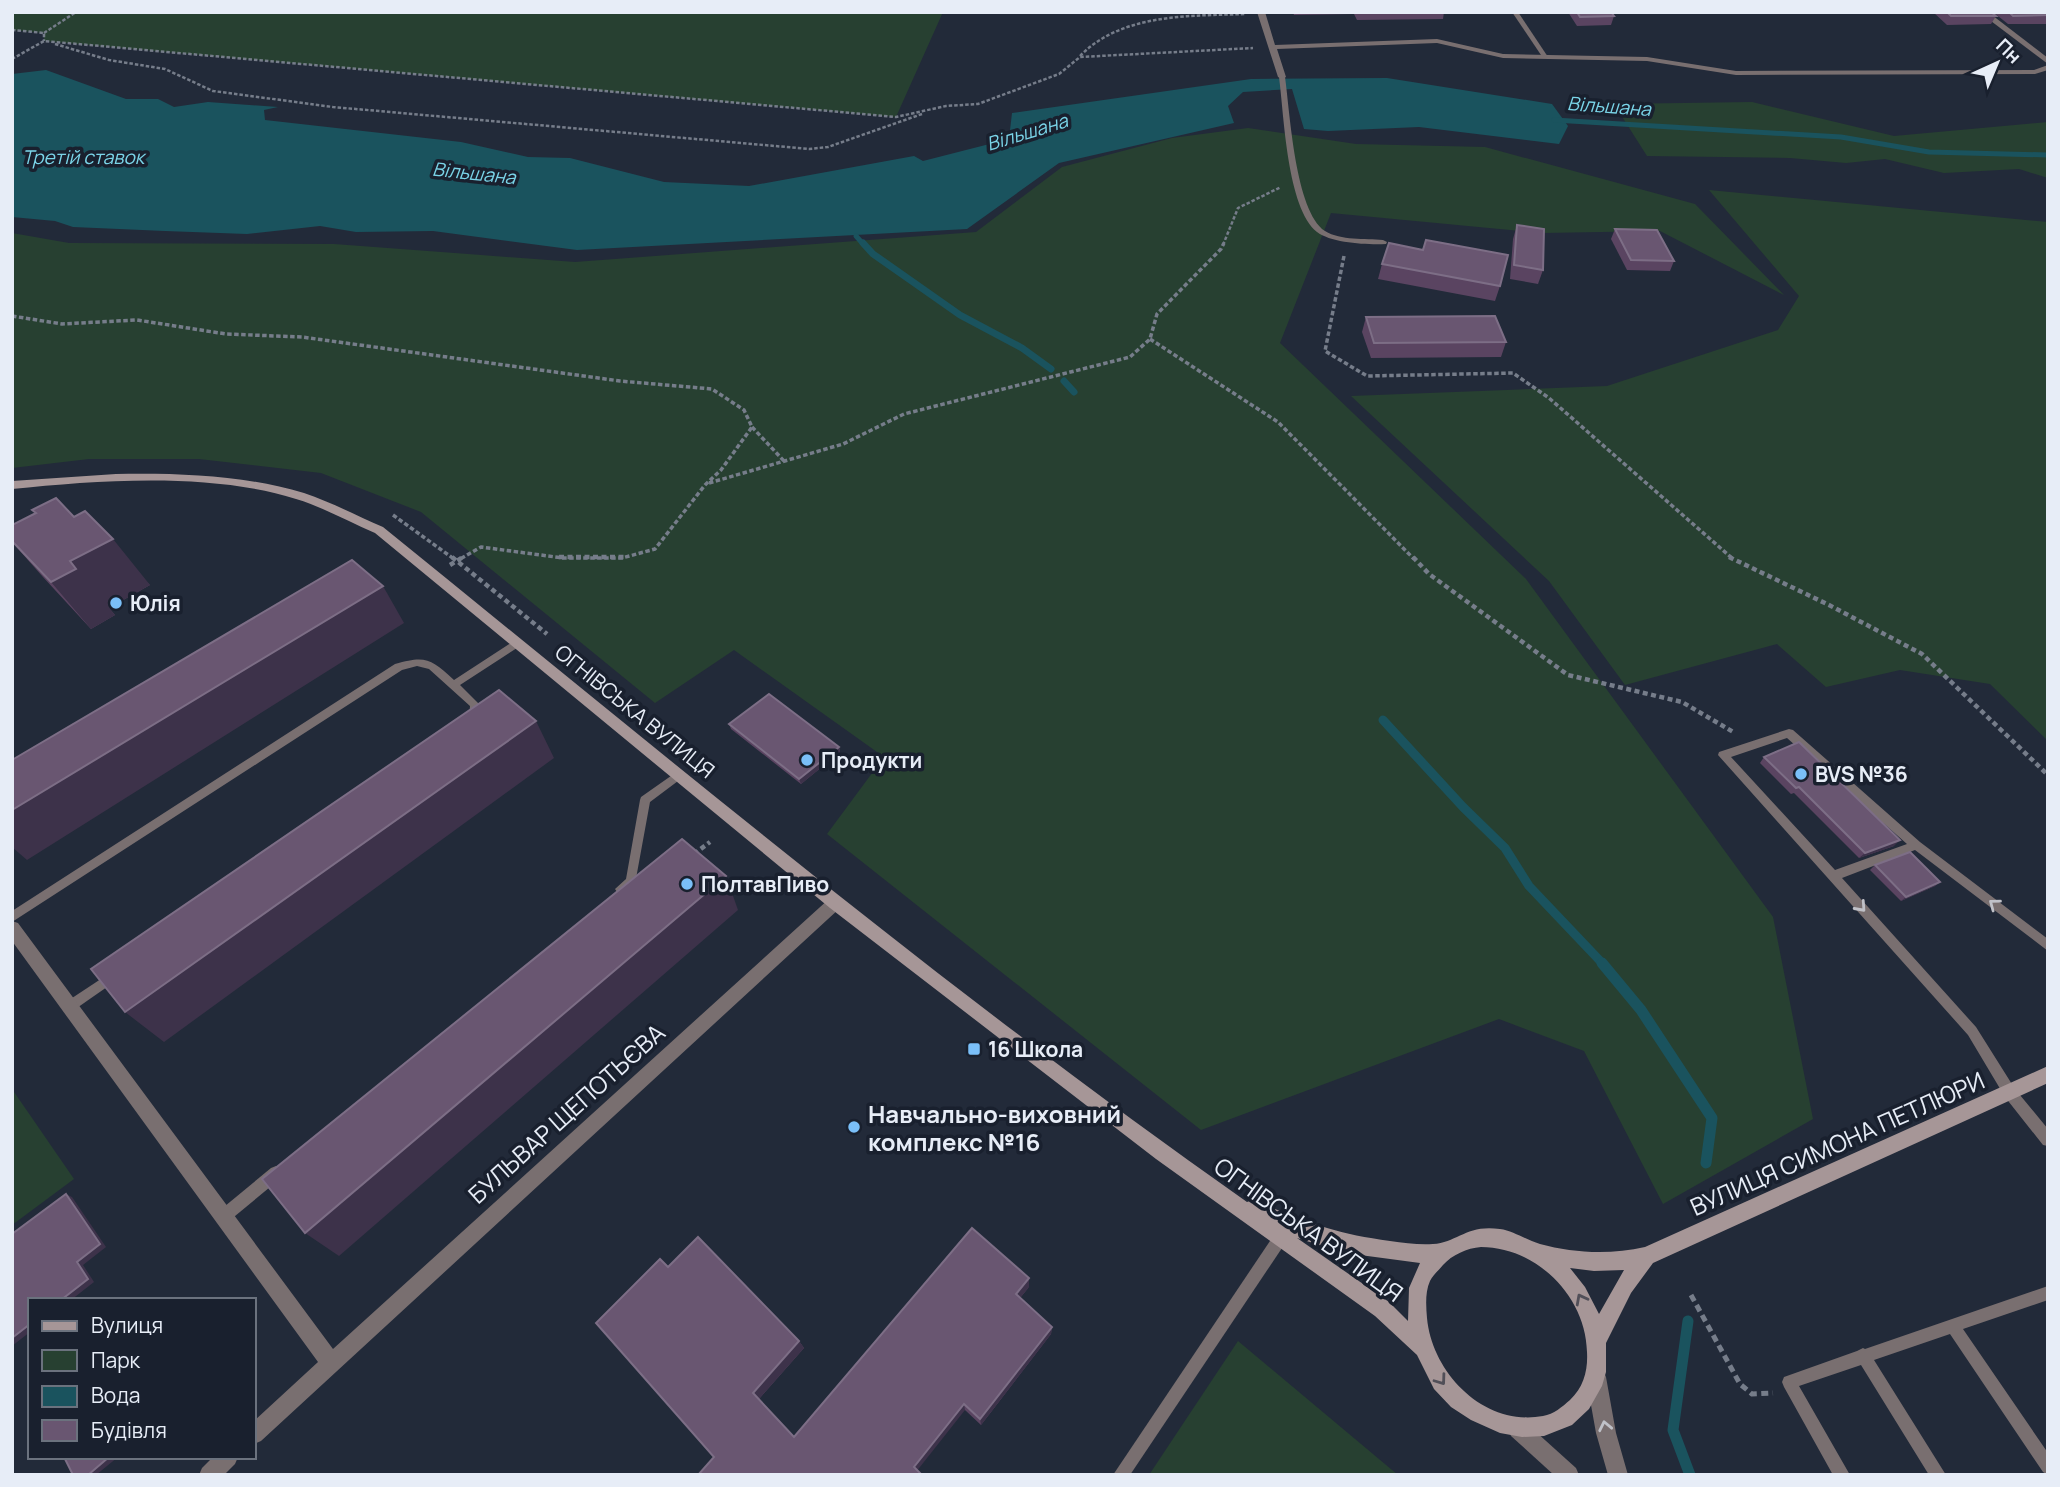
<svg xmlns="http://www.w3.org/2000/svg" width="2060" height="1487" viewBox="0 0 2060 1487" font-family="Manrope,sans-serif">
  <style>
    .green { fill: #274031 }
    .water { fill: #1a535e }
    .lines { fill: none; stroke-linecap: round; stroke-linejoin: round }
    .stream-far3 { stroke: #1a535e; stroke-width: 5 }
    .stream-far2 { stroke: #1a535e; stroke-width: 7 }
    .stream-far1 { stroke: #1a535e; stroke-width: 9 }
    .stream { stroke: #1a535e; stroke-width: 11 }
    .path-far3 { stroke: #767d8a; stroke-width: 2.5; stroke-dasharray: 3.5 2; stroke-linecap: butt }
    .path-far2 { stroke: #767d8a; stroke-width: 3.5; stroke-dasharray: 4.5 2.5; stroke-linecap: butt }
    .path-far1 { stroke: #767d8a; stroke-width: 4.5; stroke-dasharray: 5 3.5; stroke-linecap: butt }
    .path { stroke: #767d8a; stroke-width: 5; stroke-dasharray: 7 4.5; stroke-linecap: butt }
    .lane { fill: #796f70; fill-rule: evenodd }
    .street { fill: #796f70; fill-rule: evenodd }
    .secondary { fill: #a69697; fill-rule: evenodd }
    .wall { fill: #5a4461 }
    .shaded-wall { fill: #3d324a }
    .building { fill: #695671; stroke: #7d6e86; stroke-width: 2 }
    .oneway { stroke: #c0c1c8 }
    .oneway2 { stroke: #514f58 }
    .poi-dot { fill: #7abff8; stroke: #19202e; stroke-width: 2.5 }
    .labels { text-anchor: middle; dominant-baseline: central; stroke-width: 7; stroke-linejoin: round; paint-order: stroke }
    .far-water-label { font-size: 19px; font-style: italic; fill: #7ad4e8; stroke: #19202e }
    .poi-label { font-size: 21px; font-weight: bold; fill: #e7edf7; stroke: #19202e; text-anchor: start }
    .street-label { font-size: 21px; fill: #e7edf7; stroke: #19202e }
    .near-street-label { font-size: 24px; fill: #e7edf7; stroke: #19202e }
    .near-poi-label { font-size: 24px; font-weight: bold; fill: #e7edf7; stroke: #19202e; text-anchor: start }
  </style>
  <rect width="100%" height="100%" fill="#222a39"/>
  <!-- green -->
  <g class="green">
    <path d="M12 12H943L896 117 44 41V33L12 30Z"/>
    <path d="M1752 102 1894 136 2048 122V178L2019 169 1944 173 1885 159 1846 163 1790 158 1647 156 1614 104Z"/>
    <path d="M1248 128 1356 144 1485 147 1695 204 1784 295 1660 231 1542 233 1331 213 1280 343 1526 579 1773 917 1813 1119 1663 1204 1584 1051 1499 1019 1201 1130 827 834 884 757 734 650 655 703 421 512 321 473 199 459H89L12 468V233L69 243 334 244 575 262 976 232 1062 167 1172 138Z"/>
    <path d="M1709 190 2048 222V741L1990 684 1900 670 1826 687 1777 644 1625 685 1549 581 1351 396 1607 386 1778 330 1799 296Z"/>
    <path d="M12 1089 74 1179 12 1225Z"/>
    <path d="M1238 1341 1398 1475H1149Z"/>
  </g>
  <!-- water -->
  <path class="water" d="M46 70 126 99H158L174 107 208 102 278 107 264 110 265 120 461 142 528 157 570 158 664 182 749 186 914 156 923 161 1009 139 1012 113 1251 79 1387 78 1552 104 1568 126 1559 144 1419 127 1328 131 1304 129 1292 89 1243 92 1228 106 1234 123 1059 163 967 229 577 250 433 231 356 232 320 226 247 234 165 231 73 227 55 221 12 217V74Z"/>
  <g class="lines">
    <!-- stream-far3 -->
    <g class="stream-far3">
      <path d="M1554 120 1841 137 1929 152 2048 155"/>
      <path d="M856 236 864 245"/>
    </g>
    <!-- stream-far2 -->
    <g class="stream-far2">
      <path d="M863 243 873 254 960 315 1022 348 1051 369"/>
      <path d="M1064 381 1074 392"/>
    </g>
    <!-- stream-far1 -->
    <path class="stream-far1" d="M1383 720 1463 807 1505 848 1529 886 1604 965"/>
    <!-- stream -->
    <g class="stream">
      <path d="M1602 963 1641 1010 1712 1118 1706 1163"/>
      <path d="M1688 1321 1673 1430 1690 1475"/>
    </g>
    <!-- path-far3 -->
    <g class="path-far3">
      <path d="M12 30 44 33V41"/>
      <path d="M44 33 76 12"/>
      <path d="M55 44 109 60 165 69 213 91 333 107 809 149 828 147 922 114"/>
      <path d="M1080 56C1122 13 1190 16 1246 14"/>
      <path d="M12 59 44 41 896 117 946 106 978 104 1059 74 1080 57 1253 48"/>
      <path d="M1223 245 1238 208 1281 187"/>
    </g>
    <!-- path-far2 -->
    <g class="path-far2">
      <path d="M1344 256 1325 351 1367 376 1513 373 1549 398 1733 559"/>
      <path d="M12 316 62 324 137 320 226 334 302 337 620 381 712 389 744 410 752 427 721 470 705 485 655 549 622 558H563L481 547 460 559"/>
      <path d="M1150 339 1278 422 1414 559"/>
      <path d="M752 427 784 461"/>
      <path d="M709 483 843 444 904 414 1130 357 1150 339 1157 314 1221 249 1224 243"/>
      <path d="M393 515 454 559"/>
    </g>
    <!-- path-far1 -->
    <g class="path-far1">
      <path d="M452 557 547 634"/>
      <path d="M559 557H624"/>
      <path d="M1413 557 1429 574 1568 675 1682 702 1735 733"/>
      <path d="M1729 557 1829 605 1922 654 2048 775"/>
      <path d="M450 565 463 557"/>
      <path d="M694 854 710 842"/>
    </g>
    <!-- path -->
    <path class="path" d="M1691 1295 1740 1384 1752 1394 1773 1393"/>
    <!-- lane -->
    <g class="lane">
      <path d="M1512 12H1518L1548 57 1547 58H1543Z"/>
      <path d="M1282 75 1285 77C1290 112 1295 211 1325 231 1341 241 1365 238 1383 240L1387 242 1386 244C1368 245 1331 243 1317 232 1287 208 1284 115 1279 77Z"/>
      <path d="M517 639 522 643 520 646 460 685 480 705 478 723H470L469 720 470 706 429 669 417 666 402 670 12 922V911L395 664C426 655 431 659 454 680Z"/>
      <path d="M1789 729 1793 730 1920 842 2048 939V951L1915 850 1842 878 1976 1027 2015 1089 2048 1129V1146L2043 1145 2005 1097 1968 1035 1718 755 1719 752ZM1787 738 1907 844 1835 870 1731 757Z"/>
      <path d="M678 771 682 772 683 775 682 778 650 802 635 884C629 889 625 895 617 892L615 889 626 879 640 800 641 797Z"/>
      <path d="M113 971 117 972 119 976 117 980 74 1010 70 1012 66 1010 64 1006 66 1002Z"/>
      <path d="M276 1166 281 1168 283 1173 281 1178 229 1221 224 1223 219 1221 217 1216 219 1211 271 1168Z"/>
      <path d="M1281 1230 1286 1232 1288 1237 1286 1242 1130 1475H1113L1276 1232Z"/>
      <path d="M2048 1286V1300L1963 1329 2048 1453V1475L2043 1472 1950 1334 1874 1360 1946 1475H1929L1861 1365 1799 1386 1850 1475H1833L1784 1387 1782 1382 1784 1377 1857 1351 1863 1348 1865 1349Z"/>
    </g>
    <!-- street -->
    <g class="street">
      <path d="M1257 12H1265L1275 45 1437 39 1503 54 1647 57 1736 71 2034 70 2048 65V70L2035 74 1736 75 1647 61 1503 58 1437 43 1277 49 1286 77 1282 79 1278 77Z"/>
      <path d="M1979 12H1988L2048 58V64Z"/>
      <path d="M835 896 840 898 843 903 840 908 261 1441 254 1444V1421L318 1362 12 941V921L18 923 333 1349 830 898Z"/>
      <path d="M1596 1367 1603 1370 1606 1377 1616 1433 1628 1475H1608L1596 1433 1586 1377 1589 1370Z"/>
      <path d="M1518 1419 1525 1422 1576 1468 1579 1475H1554L1511 1436 1508 1429 1511 1422Z"/>
      <path d="M213 1457H238L235 1464 224 1475H199L202 1468Z"/>
    </g>
    <!-- secondary -->
    <path class="secondary" d="M116 474C179 473 244 475 304 493 331 502 357 516 383 527 667 757 948 992 1247 1202L1253 1200C1303 1221 1335 1234 1390 1241 1405 1243 1419 1245 1433 1244 1458 1242 1467 1224 1500 1229 1514 1231 1526 1240 1540 1244 1573 1253 1610 1255 1645 1247L2048 1066V1083L1653 1263 1631 1293 1606 1343V1372L1602 1386 1589 1409 1572 1425 1544 1436 1522 1437 1500 1433 1471 1420 1451 1407 1434 1389 1417 1355 1375 1316 1156 1159 830 908 375 533C349 522 323 507 296 499 210 472 101 480 12 489V481ZM1297 1238 1345 1253 1420 1263 1409 1288 1408 1321 1389 1302ZM1481 1247C1536 1247 1586 1296 1587 1352 1588 1370 1584 1387 1570 1400 1562 1407 1554 1414 1543 1416 1484 1427 1432 1373 1427 1318 1426 1306 1425 1292 1430 1281 1433 1275 1439 1270 1443 1265 1452 1255 1467 1248 1481 1247ZM1570 1268 1594 1271 1624 1270 1599 1314 1585 1287Z"/>
  </g>
  <!-- wall -->
  <g class="wall">
    <path d="M1293 12H1444L1443 19 1357 20 1354 14 1294 15Z"/>
    <path d="M1568 12H1611L1614 16 1611 25 1577 26Z"/>
    <path d="M1933 12H1991L1996 16 1991 24 1947 25Z"/>
    <path d="M1993 12H2048V24H2008Z"/>
    <path d="M1517 225 1543 270 1538 284 1510 279 1513 239Z"/>
    <path d="M1615 229 1674 261 1670 271 1627 270 1611 239Z"/>
    <path d="M1382 264 1500 286 1495 301 1378 279Z"/>
    <path d="M1366 317 1506 342 1501 357 1371 358 1362 332Z"/>
    <path d="M74 517 150 585 109 608 115 615 91 629 43 577 12 542V525Z"/>
    <path d="M729 724 839 747 840 752 801 784 731 729Z"/>
    <path d="M1764 757 1894 846 1859 858 1794 793 1791 794 1760 763Z"/>
    <path d="M1875 865 1940 882 1935 886 1901 901 1870 870Z"/>
    <path d="M1029 1287 1020 1298 1052 1327 1051 1334 981 1425 965 1410 714 1457 799 1341 804 1348 759 1399 794 1437Z"/>
  </g>
  <!-- shaded-wall -->
  <g class="shaded-wall">
    <path d="M113 539 150 585 109 608 115 615 91 629 51 582 70 561Z"/>
    <path d="M383 586 404 623 27 860 12 847V810Z"/>
    <path d="M536 721 554 758 164 1042 125 1012Z"/>
    <path d="M839 747 840 752 801 784 799 779Z"/>
    <path d="M1900 840 1894 846 1859 858 1865 853Z"/>
    <path d="M726 876 738 910 339 1256 305 1233Z"/>
    <path d="M1940 882 1935 886 1901 901 1906 897Z"/>
    <path d="M66 1194 72 1197 106 1247 83 1265 94 1282 71 1300H61L77 1262Z"/>
    <path d="M1029 1278V1287L1016 1303V1294Z"/>
    <path d="M30 1324V1332L12 1346V1338Z"/>
    <path d="M1052 1327 1051 1334 981 1425 980 1419Z"/>
    <path d="M799 1341 804 1348 759 1399 753 1393Z"/>
    <path d="M964 1404 965 1410 916 1472 914 1467Z"/>
    <path d="M109 1457H118L96 1475H88Z"/>
  </g>
  <!-- building -->
  <g class="building">
    <path d="M1577 12H1611L1614 16 1580 17Z"/>
    <path d="M1947 12H1991L1996 16H1951Z"/>
    <path d="M2009 12H2048V15L2013 16Z"/>
    <path d="M1517 225 1544 229 1543 270 1514 265Z"/>
    <path d="M1615 229 1657 230 1674 261 1631 260Z"/>
    <path d="M1426 240 1508 255 1500 286 1382 264 1389 243 1423 250Z"/>
    <path d="M1495 316 1506 342 1374 343 1366 317Z"/>
    <path d="M56 498 74 517 85 511 113 539 70 561 76 569 51 582 12 541V525L36 513 32 510Z"/>
    <path d="M352 560 383 586 12 810V760Z"/>
    <path d="M499 690 536 721 125 1012 91 969Z"/>
    <path d="M769 694 839 747 799 779 729 724Z"/>
    <path d="M1799 742 1900 840 1865 853 1799 787 1796 788 1764 757Z"/>
    <path d="M682 839 726 876 305 1233 262 1179Z"/>
    <path d="M1910 852 1940 882 1906 897 1875 865Z"/>
    <path d="M66 1194 100 1244 77 1262 88 1279 61 1300H30V1324L12 1338V1234Z"/>
    <path d="M972 1228 1029 1278 1016 1294 1052 1327 980 1419 964 1404 914 1467 922 1475H698L714 1457 596 1323 660 1259 668 1267 698 1237 799 1341 753 1393 794 1437Z"/>
    <path d="M64 1457H109L88 1475H73Z"/>
  </g>
  <!-- one-way arrows -->
  <defs><path id="oneway-chevron" d="M-2-3.5L2.5 0L-2 3.5" fill="none" stroke-width="1.6" stroke-linecap="round" stroke-linejoin="round" transform="scale(1.75)"/></defs>
  <g class="oneway">
    <use href="#oneway-chevron" transform="translate(1994 904) rotate(-143)"/>
    <use href="#oneway-chevron" transform="translate(1861 907) rotate(48)"/>
    <use href="#oneway-chevron" transform="translate(1605 1426) rotate(-102)"/>
  </g>
  <g class="oneway2">
    <use href="#oneway-chevron" transform="translate(1581 1299) rotate(-118)"/>
    <use href="#oneway-chevron" transform="translate(1441 1380) rotate(54)"/>
  </g>
  <!-- markers -->
  <g class="poi-dot">
    <circle cx="116" cy="603" r="7"/>
    <circle cx="807" cy="760" r="7"/>
    <circle cx="1801" cy="774" r="7"/>
    <circle cx="687" cy="884" r="7"/>
    <rect x="967" y="1042" width="14" height="14" rx="3.5"/>
    <circle cx="854" cy="1127" r="7"/>
  </g>
  <g class="labels">
    <!-- far-water labels -->
    <g class="far-water-label">
      <text transform="translate(1609 106) rotate(4)">Вільшана</text>
      <text transform="translate(1027 132) rotate(-17)">Вільшана</text>
      <text x="83" y="157">Третій ставок</text>
      <text transform="translate(474 173) rotate(6)">Вільшана</text>
    </g>
    <!-- poi labels -->
    <g class="poi-label">
      <text x="130" y="603">Юлія</text>
      <text x="821" y="760">Продукти</text>
      <text x="1815" y="774">BVS №36</text>
      <text x="701" y="884">ПолтавПиво</text>
      <text x="988" y="1049">16 Школа</text>
    </g>
    <!-- street labels -->
    <g class="street-label">
      <text transform="translate(635 711) rotate(39)">ОГНІВСЬКА ВУЛИЦЯ</text>
    </g>
    <!-- near-street labels -->
    <g class="near-street-label">
      <text transform="translate(566 1113) rotate(-42)">БУЛЬВАР ЩЕПОТЬЄВА</text>
      <text transform="translate(1837 1143) rotate(-24)">ВУЛИЦЯ СИМОНА ПЕТЛЮРИ</text>
      <text transform="translate(1309 1229) rotate(36)">ОГНІВСЬКА ВУЛИЦЯ</text>
    </g>
    <!-- near-poi labels -->
    <g class="near-poi-label">
      <text x="868" y="1113">Навчально-виховний<tspan x="868" dy="28">комплекс №16</tspan></text>
    </g>
  </g>
  <!-- border -->
  <rect width="2060" height="1487" fill="none" stroke="#e7edf7" stroke-width="28"/>
  <!-- legend -->
  <rect x="28" y="1298" width="228" height="161" fill="#19202e" stroke="#6b727e" stroke-width="2"/>
  <rect x="42" y="1321" width="35" height="10" fill="#a69697" stroke="#6b727e" stroke-width="2"/>
  <text x="91" y="1333" font-size="21" fill="#e7edf7">Вулиця</text>
  <rect x="42" y="1350" width="35" height="21" fill="#274031" stroke="#6b727e" stroke-width="2"/>
  <text x="91" y="1368" font-size="21" fill="#e7edf7">Парк</text>
  <rect x="42" y="1386" width="35" height="21" fill="#1a535e" stroke="#6b727e" stroke-width="2"/>
  <text x="91" y="1403" font-size="21" fill="#e7edf7">Вода</text>
  <rect x="42" y="1420" width="35" height="21" fill="#695671" stroke="#6b727e" stroke-width="2"/>
  <text x="91" y="1438" font-size="21" fill="#e7edf7">Будівля</text>
  <!-- north arrow -->
  <g transform="translate(1997 63) rotate(44)" stroke="#19202e" stroke-width="5" paint-order="stroke">
  <path d="M0-5L12 26L0 18L-12 26Z" fill="#e7edf7"/>
  <text y="-10" font-size="19" font-weight="bold" text-anchor="middle" fill="#e7edf7">Пн</text>
  </g>
</svg>
